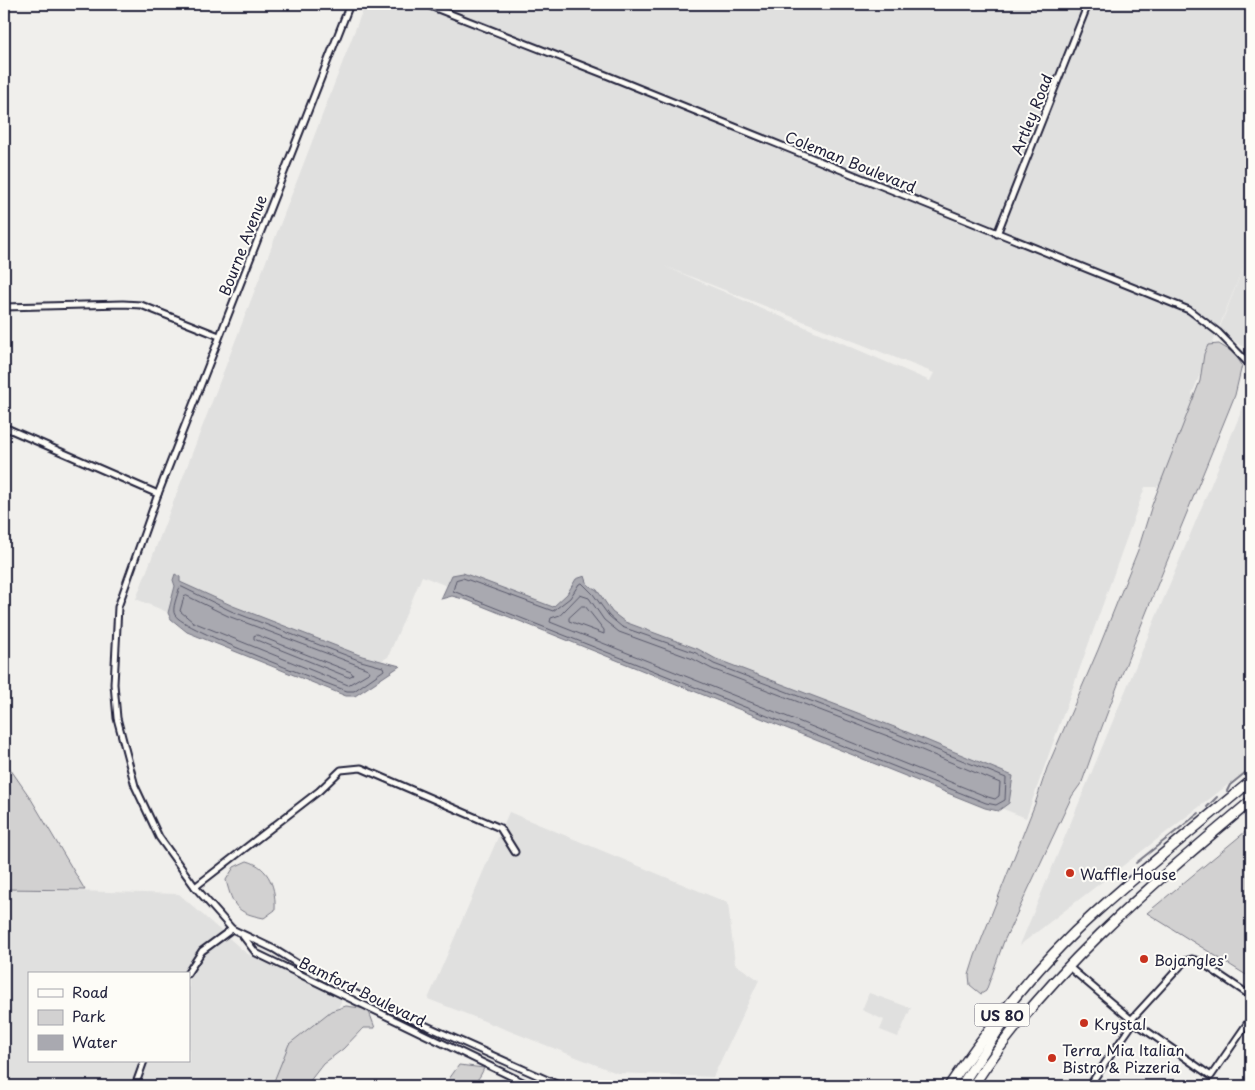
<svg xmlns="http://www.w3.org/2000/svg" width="1255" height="1090" viewBox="0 0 1255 1090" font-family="'Playpen Sans',sans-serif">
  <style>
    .built { fill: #e0e0df; fill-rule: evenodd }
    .green { fill: #d2d1d1; stroke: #7a7a86 }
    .water { fill: #a9a9b0; stroke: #737381 }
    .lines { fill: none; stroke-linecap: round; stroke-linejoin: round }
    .shore { stroke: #58586a; stroke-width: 1 }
    .stream { stroke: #737381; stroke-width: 2 }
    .minor-casing { stroke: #22223b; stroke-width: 9 }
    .primary-casing { stroke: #22223b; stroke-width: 12 }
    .minor { stroke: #fdfcf7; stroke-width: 5 }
    .primary { stroke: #fdfcf7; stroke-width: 9 }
    .poi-dot { fill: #c8321e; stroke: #fdfcf7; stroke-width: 2 }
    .labels { text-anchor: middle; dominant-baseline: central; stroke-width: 4; stroke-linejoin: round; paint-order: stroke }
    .shield { fill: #fdfcf7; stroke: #646373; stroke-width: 1 }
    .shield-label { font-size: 14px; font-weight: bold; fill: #22223b }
    .street-label { font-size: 15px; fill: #22223b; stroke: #fdfcf7 }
    .poi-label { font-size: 15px; fill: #22223b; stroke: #fdfcf7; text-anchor: start }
  </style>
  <rect width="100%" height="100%" fill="#f0efec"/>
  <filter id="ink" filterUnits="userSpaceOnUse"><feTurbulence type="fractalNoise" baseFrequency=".02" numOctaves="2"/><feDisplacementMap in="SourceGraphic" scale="10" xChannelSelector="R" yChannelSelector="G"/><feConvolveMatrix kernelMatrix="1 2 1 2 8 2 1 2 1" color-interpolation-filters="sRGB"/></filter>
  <g filter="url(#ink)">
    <!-- built -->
    <g class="built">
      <path d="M365 4H1251V351L1218 332 1247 258 1192 394 1196 399 1167 478 1157 487H1145L1026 818 422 576 388 657 340 685 136 599ZM664 266 934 373 930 381Z"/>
      <path d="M1251 388V767L1020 945Z"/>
      <path d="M509 812 728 903 735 964 759 980 713 1077 617 1073 428 999Z"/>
      <path d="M4 889 179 894 246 953 343 998 325 1033 276 1086H4ZM29 974H189V1061H29Z"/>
      <path d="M869 993 911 1008 898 1037 880 1030 884 1020 862 1010Z"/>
    </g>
    <!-- green -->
    <g class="green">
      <path d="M1219 344 1234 353 1242 365 1235 395C1183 524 1128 651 1082 782L1072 796 1004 941 986 991 981 994 970 985 969 975 975 956 1035 804 1047 768 1098 650 1138 550 1152 505 1200 381 1204 354 1208 345Z"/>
      <path d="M4 760 31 799 85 890 4 889Z"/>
      <path d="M1251 827V978L1147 913Z"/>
      <path d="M247 861C270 867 276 889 275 910L264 918C237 913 233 907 226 880L234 867Z"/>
      <path d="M346 1006 368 1009 375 1028H363L343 1049 323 1064 306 1086H272L289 1044 331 1011Z"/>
      <path d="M459 1065 484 1068C475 1090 466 1086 444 1086Z"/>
    </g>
    <!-- water -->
    <g class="water">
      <path d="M463 573 553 607 567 594 576 579 585 576 588 585 597 590 612 612 625 622 698 649 716 659 897 728 1013 776 1009 803 998 811 985 808 467 600 452 596 441 599 452 575Z"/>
      <path d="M175 574 180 577V582L233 606 362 656 400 666 355 696H346L187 632 171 619 168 613 175 586 173 580Z"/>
    </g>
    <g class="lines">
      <!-- shore -->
      <g class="shore">
        <path d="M463 578 553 611 570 598 579 584 582 583 593 594 609 616 622 627 696 653 714 664 895 733 1006 778 1005 800 996 805 986 803 453 591 456 580Z"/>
        <path d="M182 587 231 611 361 661 383 667 384 670 354 691H347C323 682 183 630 175 615 171 609 178 595 179 589Z"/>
        <path d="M580 595 589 598 604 620 619 632 693 659 712 669 893 738 1000 783 999 796 995 799 988 797 550 622 551 618 560 615Z"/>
        <path d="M187 596 228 616 368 669 370 672 348 685 193 622 180 611 184 597Z"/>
        <path d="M582 606H585L604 630V634L569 621V618Z"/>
        <path d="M257 635 351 672 353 675 348 677 254 639V636Z"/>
      </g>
      <!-- stream -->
      <g class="stream">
        <path d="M1227 791 1230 785 1251 768"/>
        <path d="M1207 807 1217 797"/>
        <path d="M1136 863 1199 813"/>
      </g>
      <defs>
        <g id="minor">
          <path d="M425 4 606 75 1189 310 1218 332 1251 366"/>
          <path d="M997 234 1088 4"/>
          <path d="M4 307 123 304 141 305 219 336"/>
          <path d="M4 427 158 494 118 607 114 684 117 718 135 786 159 837 195 887 232 929 274 949 306 969 373 1002 561 1086"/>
          <path d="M158 494 350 4"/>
          <path d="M195 887 319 791 341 770 361 768 500 828 515 852"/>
          <path d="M243 936 256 953 531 1086"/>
          <path d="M1069 967 1134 1022 1211 1076 1251 1018"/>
          <path d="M187 974 202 951 232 929"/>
          <path d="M1131 1020 1185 961 1192 959 1199 961 1251 996"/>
          <path d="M135 1086 144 1061"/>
          <path d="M1089 1086 1134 1022"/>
        </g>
        <g id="primary">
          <path d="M949 1086C991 1024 1039 963 1095 913 1146 867 1199 824 1251 781"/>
          <path d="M961 1086 1011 1011"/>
          <path d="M973 1086C1045 974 1150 886 1251 801"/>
        </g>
      </defs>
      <!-- minor casing -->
      <use href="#minor" class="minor-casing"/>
      <!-- primary casing -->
      <use href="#primary" class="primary-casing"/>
      <!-- minor -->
      <use href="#minor" class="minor"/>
      <!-- primary -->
      <use href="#primary" class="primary"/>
    </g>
  </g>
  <!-- markers -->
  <g class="poi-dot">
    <circle cx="1070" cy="873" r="5"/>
    <circle cx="1144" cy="959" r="5"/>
    <circle cx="1084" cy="1023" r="5"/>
    <circle cx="1052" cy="1058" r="5"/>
  </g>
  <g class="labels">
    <!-- shield labels -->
    <rect class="shield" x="974.5" y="1003.5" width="55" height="23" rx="4"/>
    <g class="shield-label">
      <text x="1002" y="1015">US 80</text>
    </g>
    <!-- street labels -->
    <g class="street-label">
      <text transform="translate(1031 114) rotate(-68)">Artley Road</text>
      <text transform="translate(851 161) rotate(22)">Coleman Boulevard</text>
      <text transform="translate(242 245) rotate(-69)">Bourne Avenue</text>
      <text transform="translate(363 991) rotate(26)">Bamford Boulevard</text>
    </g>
    <!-- poi labels -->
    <g class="poi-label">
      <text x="1080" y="873">Waffle House</text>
      <text x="1154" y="959">Bojangles'</text>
      <text x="1094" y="1023">Krystal</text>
      <text x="1062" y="1049">Terra Mia Italian<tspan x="1062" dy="17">Bistro &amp; Pizzeria</tspan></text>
    </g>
  </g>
  <!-- margin -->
  <rect width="1255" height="1090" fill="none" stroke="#fdfcf7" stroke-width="20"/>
  <rect x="10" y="10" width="1235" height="1070" fill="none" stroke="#22223b" stroke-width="2" filter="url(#ink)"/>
  <!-- legend -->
  <rect x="28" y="972" width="162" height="90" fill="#fdfcf7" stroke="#a5a5ac"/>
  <rect x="38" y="989" width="25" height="8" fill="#fdfcf7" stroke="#a5a5ac"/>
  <text x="72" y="998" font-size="15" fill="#22223b">Road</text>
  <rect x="38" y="1010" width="25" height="15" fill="#d2d1d1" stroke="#a5a5ac"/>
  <text x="72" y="1022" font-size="15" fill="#22223b">Park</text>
  <rect x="38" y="1035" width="25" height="15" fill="#a9a9b0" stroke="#a5a5ac"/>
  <text x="72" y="1048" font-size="15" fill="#22223b">Water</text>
</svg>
